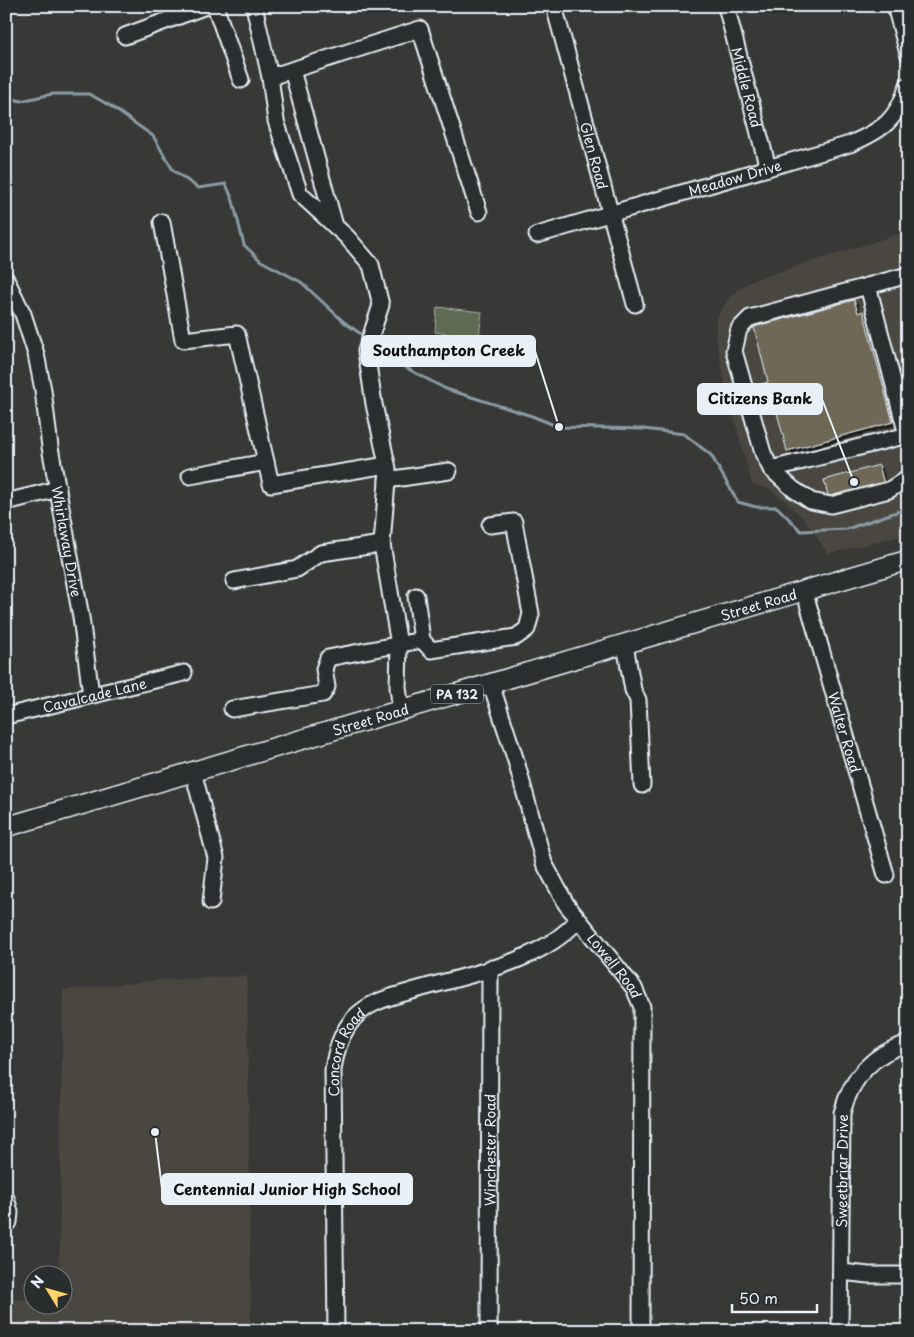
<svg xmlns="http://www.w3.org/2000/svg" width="914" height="1337" viewBox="0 0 914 1337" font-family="'Playpen Sans',sans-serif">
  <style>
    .built { fill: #484740 }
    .green { fill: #5f6b52; stroke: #a4aea5 }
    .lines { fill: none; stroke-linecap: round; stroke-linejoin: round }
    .stream { stroke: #8a9ca6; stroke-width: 3 }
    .building { fill: #6f6757; stroke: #e8f1f8; filter: url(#shadow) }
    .minor-casing { stroke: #e8f1f8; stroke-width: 19 }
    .major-casing { stroke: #e8f1f8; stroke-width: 22 }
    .minor { stroke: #2a2d2e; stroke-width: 15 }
    .major { stroke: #2a2d2e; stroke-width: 19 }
    .labels { text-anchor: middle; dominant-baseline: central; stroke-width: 4; stroke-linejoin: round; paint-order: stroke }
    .shield { fill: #2a2d2e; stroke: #afb6bb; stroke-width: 1 }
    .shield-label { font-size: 12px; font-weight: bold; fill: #e8f1f8 }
    .street-label { font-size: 14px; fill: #e8f1f8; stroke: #2a2d2e }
    .leader { fill: none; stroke: #e8f1f8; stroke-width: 2 }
    .callout-dot { fill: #e8f1f8; stroke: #2a2d2e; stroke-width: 2 }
    .callout { fill: #e8f1f8; stroke: #e8f1f8; stroke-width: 2 }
    .callout-label { font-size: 15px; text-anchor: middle; font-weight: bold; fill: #111 }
  </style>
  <defs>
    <filter id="shadow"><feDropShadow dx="3" dy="3" stdDeviation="0" flood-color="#0009"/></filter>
  </defs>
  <rect width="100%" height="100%" fill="#383936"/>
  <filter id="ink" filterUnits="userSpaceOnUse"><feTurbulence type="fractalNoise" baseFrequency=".02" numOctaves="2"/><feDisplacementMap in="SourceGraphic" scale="10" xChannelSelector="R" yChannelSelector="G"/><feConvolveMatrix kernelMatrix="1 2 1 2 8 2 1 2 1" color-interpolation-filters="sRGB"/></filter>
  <g filter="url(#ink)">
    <!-- built -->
    <g class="built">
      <path d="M908 231V534L828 554 805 520 784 500 770 489 752 484 725 385 716 338V318L729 298 750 281Z"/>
      <path d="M247 976 251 1331H6V1300L32 1299V1304H62V1274H59L63 990 163 980Z"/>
    </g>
    <!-- green -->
    <path class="green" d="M437 307 482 312 479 337 435 332Z"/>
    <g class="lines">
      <!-- stream -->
      <g class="stream">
        <path d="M6 97 21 101 52 94H89L109 105 153 136 173 170 198 188 226 184 233 201 244 245 261 261 301 282 344 322 365 337"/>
        <path d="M374 344 408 369 446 389 532 416 559 427 644 429 684 434 711 455 738 502 756 507H777L801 531 847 529 908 508"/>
      </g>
    </g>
    <!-- building -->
    <g class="building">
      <path d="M854 300 858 313 863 311 893 422 787 451 774 401 757 406 752 387 768 382 754 327Z"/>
      <path d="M879 465 884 484 829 499 824 480Z"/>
    </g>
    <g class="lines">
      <defs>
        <g id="minor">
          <path d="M215 6 241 80"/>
          <path d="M254 6 270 77 276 121 300 194 347 237 371 265 381 305 366 351 374 404 388 469 382 544 399 645 398 687 401 711"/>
          <path id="s1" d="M554 6 635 304"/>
          <path id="s2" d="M726 6 768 168"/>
          <path d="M895 6 908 53"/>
          <path d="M125 36 206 6"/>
          <path d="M292 70 335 226"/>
          <path d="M270 77 420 29 479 212"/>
          <path d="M162 222 183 340 237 334 271 484 387 465"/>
          <path id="s3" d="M537 235 850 144C883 130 897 120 908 85"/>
          <path d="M908 275 750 318 739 329 734 351 763 453 771 469 908 435"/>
          <path id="s4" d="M6 279 23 314 36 354 43 390 50 447 81 617 91 695"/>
          <path d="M868 286 907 435"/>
          <path d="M771 469 793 489 811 501 831 505 889 490 908 478"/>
          <path d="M190 476 266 462"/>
          <path d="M387 480 449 471"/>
          <path d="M6 502 58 489"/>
          <path d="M234 581 297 569 321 553 382 544"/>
          <path id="s5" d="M804 590 886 875"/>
          <path d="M416 596 422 640"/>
          <path d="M625 645 633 690 638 700 642 785"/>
          <path id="s6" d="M491 684 516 761 544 863 566 904 634 988 642 1007 641 1331"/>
          <path d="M232 709 323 694 327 687 324 669 328 658 422 640 431 650 516 637 527 629 531 614 514 522 490 525"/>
          <path id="s7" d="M6 716 184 673"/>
          <path d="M193 772 216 858 211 902"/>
          <path d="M6 1198 10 1212 9 1222"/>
          <path d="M841 1272 869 1275H908"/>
          <path id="s8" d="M336 1331 333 1070C336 1050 341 1033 354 1018 370 1001 391 997 412 991 466 975 539 964 578 920"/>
          <path id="s9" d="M489 1331 490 968"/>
          <path id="s10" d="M840 1331 842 1113C851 1078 872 1054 908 1043"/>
        </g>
        <g id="major">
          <path id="s11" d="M6 827 908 560"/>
        </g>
      </defs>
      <!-- minor casing -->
      <use href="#minor" class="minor-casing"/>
      <!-- major casing -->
      <use href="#major" class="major-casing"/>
      <!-- minor -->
      <use href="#minor" class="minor"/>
      <!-- major -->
      <use href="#major" class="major"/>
    </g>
  </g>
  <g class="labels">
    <!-- shield labels -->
    <rect class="shield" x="431" y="684.5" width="52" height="19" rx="4"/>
    <g class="shield-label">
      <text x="457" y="694">PA 132</text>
    </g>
    <!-- street labels -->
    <g class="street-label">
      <text stroke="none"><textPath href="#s2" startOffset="84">Middle Road</textPath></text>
      <text stroke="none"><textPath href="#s1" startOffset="155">Glen Road</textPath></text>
      <text stroke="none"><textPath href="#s3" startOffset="206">Meadow Drive</textPath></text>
      <text stroke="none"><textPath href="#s4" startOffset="271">Whirlaway Drive</textPath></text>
      <text stroke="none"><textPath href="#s11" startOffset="785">Street Road</textPath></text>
      <text stroke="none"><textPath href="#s7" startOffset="91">Cavalcade Lane</textPath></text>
      <text stroke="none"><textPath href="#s11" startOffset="380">Street Road</textPath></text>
      <text stroke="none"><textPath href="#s5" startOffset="148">Walter Road</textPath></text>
      <text stroke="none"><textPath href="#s6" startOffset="312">Lowell Road</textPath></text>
      <text stroke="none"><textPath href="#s8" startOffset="282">Concord Road</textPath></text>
      <text stroke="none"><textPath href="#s9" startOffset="181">Winchester Road</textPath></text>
      <text stroke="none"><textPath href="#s10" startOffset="160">Sweetbriar Drive</textPath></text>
    </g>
  </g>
  <!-- callouts -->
  <path class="leader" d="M559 427L535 351M854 482L822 399M155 1132L162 1189"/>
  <g class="callout-dot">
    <circle cx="559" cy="427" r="5"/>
    <circle cx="854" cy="482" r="5"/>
    <circle cx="155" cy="1132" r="5"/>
  </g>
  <g class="callout">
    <rect x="362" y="336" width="173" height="30" rx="5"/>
    <rect x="698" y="384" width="124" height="30" rx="5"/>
    <rect x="162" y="1174" width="250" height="30" rx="5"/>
  </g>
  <g class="callout-label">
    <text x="449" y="356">Southampton Creek</text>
    <text x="760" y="404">Citizens Bank</text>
    <text x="287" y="1195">Centennial Junior High School</text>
  </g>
  <!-- margin -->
  <rect width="914" height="1337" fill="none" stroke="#2a2d2e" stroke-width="25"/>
  <rect x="12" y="12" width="889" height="1312" fill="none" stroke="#e8f1f8" stroke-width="2" filter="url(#ink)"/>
  <!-- north arrow -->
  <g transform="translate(48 1290) rotate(307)"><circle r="24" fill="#2a2d2e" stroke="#767b7f"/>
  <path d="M0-4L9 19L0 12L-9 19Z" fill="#ffd166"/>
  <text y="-8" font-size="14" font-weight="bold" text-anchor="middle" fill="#e8f1f8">N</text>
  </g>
  <!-- scale -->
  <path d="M732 1304v8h85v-8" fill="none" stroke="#e8f1f8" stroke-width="2.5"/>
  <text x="739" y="1304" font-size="15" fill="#e8f1f8" stroke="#2a2d2e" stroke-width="4" paint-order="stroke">50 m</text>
</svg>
